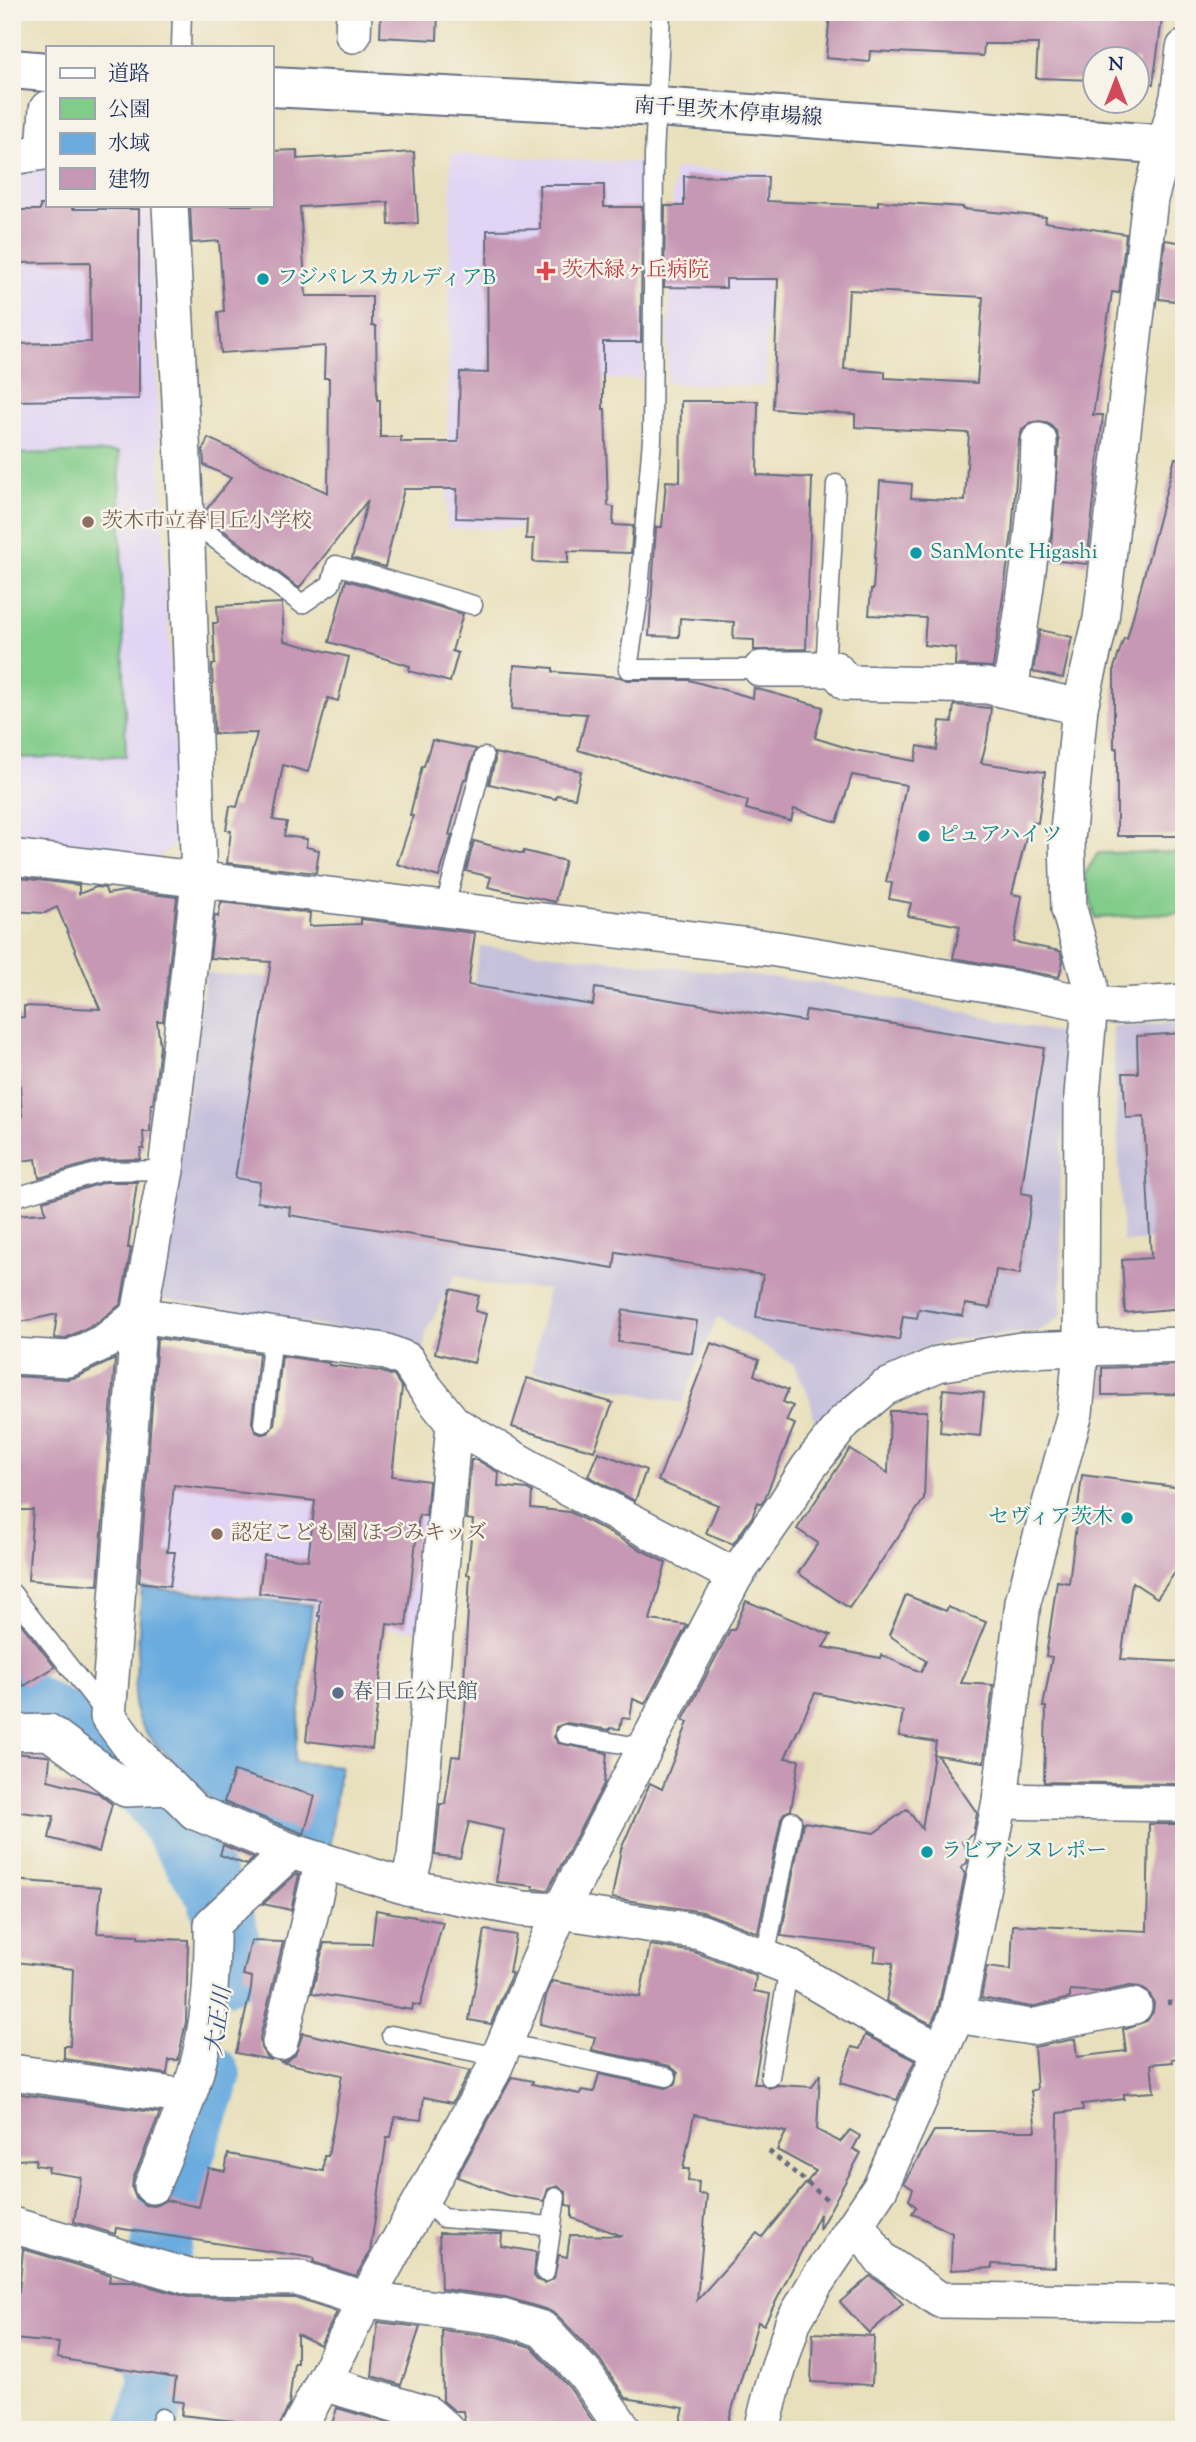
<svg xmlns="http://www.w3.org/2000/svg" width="1196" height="2442" viewBox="0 0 1196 2442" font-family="'Sorts Mill Goudy','Noto Serif JP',serif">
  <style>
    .built { fill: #e1d4f4 }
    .industrial { fill: #c5c0db }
    .green { fill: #81cc89; stroke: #4e7e74; stroke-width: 2 }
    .water { fill: #6bacdf; stroke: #436e9e; stroke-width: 2 }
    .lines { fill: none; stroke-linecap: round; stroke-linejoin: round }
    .river { stroke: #6bacdf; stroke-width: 60 }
    .building { fill: #c698b4; fill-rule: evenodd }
    .lane-casing { stroke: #636d7f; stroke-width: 21 }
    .street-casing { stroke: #636d7f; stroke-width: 38 }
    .secondary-casing { stroke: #636d7f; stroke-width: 42 }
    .path { stroke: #636d7f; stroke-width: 4.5; stroke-dasharray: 5 5; stroke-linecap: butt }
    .lane { stroke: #fff; stroke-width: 18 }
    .street { stroke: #fff; stroke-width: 35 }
    .secondary { stroke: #fff; stroke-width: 38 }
    .health-dot { fill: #e0444e; stroke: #f7f3e8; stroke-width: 2.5 }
    .culture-dot { fill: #0f9aa8; stroke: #f7f3e8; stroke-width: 2.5 }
    .education-dot { fill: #8d6e63; stroke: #f7f3e8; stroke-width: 2.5 }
    .service-dot { fill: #5c6f8a; stroke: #f7f3e8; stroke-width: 2.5 }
    .labels { text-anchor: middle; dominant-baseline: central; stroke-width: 5; stroke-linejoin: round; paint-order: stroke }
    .street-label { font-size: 21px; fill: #1b2f5e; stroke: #f7f3e8 }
    .health-label { font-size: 21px; fill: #be3a42; stroke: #f7f3e8; text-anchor: start }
    .culture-label { font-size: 21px; fill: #0d838f; stroke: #f7f3e8; text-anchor: start }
    .education-label { font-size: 21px; fill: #785e54; stroke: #f7f3e8; text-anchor: start }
    .service-label { font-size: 21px; fill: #4e5e75; stroke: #f7f3e8; text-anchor: start }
    .water-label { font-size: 23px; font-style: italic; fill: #335485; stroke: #f7f3e8 }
  </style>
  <rect width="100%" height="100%" fill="#f7f3e8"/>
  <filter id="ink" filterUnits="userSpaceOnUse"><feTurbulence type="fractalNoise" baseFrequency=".0143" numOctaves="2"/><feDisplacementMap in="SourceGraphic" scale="14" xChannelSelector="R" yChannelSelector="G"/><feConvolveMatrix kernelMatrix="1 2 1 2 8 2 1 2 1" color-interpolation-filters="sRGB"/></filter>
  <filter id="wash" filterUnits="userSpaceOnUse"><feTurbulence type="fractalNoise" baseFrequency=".00686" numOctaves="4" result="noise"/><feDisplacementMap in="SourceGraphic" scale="28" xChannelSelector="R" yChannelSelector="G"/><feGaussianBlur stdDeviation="1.57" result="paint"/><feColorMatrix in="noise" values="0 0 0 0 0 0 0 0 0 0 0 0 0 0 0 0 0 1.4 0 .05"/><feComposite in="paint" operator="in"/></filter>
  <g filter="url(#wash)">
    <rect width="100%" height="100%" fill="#e8e0bc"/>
    <!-- built -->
    <g class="built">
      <path d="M451 154 640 163 643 379H525L520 528 447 529Z"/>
      <path d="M47 164V205H149L178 843 154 860 12 840V170Z"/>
      <path d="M674 169 771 171 765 386 667 383Z"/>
      <path d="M143 1471 432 1502 418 1631 313 1620 315 1603 131 1583Z"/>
    </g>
    <!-- industrial -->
    <g class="industrial">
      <path d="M480 946 821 983 1069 1035 1060 1176 1062 1315 1040 1331 955 1339 917 1351 866 1381 816 1428 810 1399 794 1365 717 1317 682 1403 532 1371 548 1289 491 1286 456 1274 426 1332 424 1353 410 1341 158 1298 206 973 472 992Z"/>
      <path d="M1184 1022V1238L1123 1242 1112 1026Z"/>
    </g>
    <!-- green -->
    <g class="green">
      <path d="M119 452 126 756 12 758V454Z"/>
      <path d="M1184 852V913L1095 918 1085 874 1098 853Z"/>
    </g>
    <!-- water -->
    <path class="water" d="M142 1587 312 1605 294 1762 340 1766 329 1850 212 1810 209 1797 149 1737 138 1719 134 1705Z"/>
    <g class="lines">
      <!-- river -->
      <g class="river">
        <path d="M12 1694 97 1740 160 1807 216 1894 229 1934 227 1974"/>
        <path d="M146 2430 159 2382 148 2317 171 2193 211 2076"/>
      </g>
    </g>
    <g id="blocks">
      <!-- building -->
      <g class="building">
        <path d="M381 12H438L437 40 380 37Z"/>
        <path d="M830 12H1163L1153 84 1137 81V60H1095V80L1036 78 1038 44H984L983 56 870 51 869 62 826 58Z"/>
        <path d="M297 150V159L414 152 418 223 389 225 388 202 300 207 306 296H372V326H376L377 400H380V437H401V442H458L460 372 488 373 487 230 540 229 539 185H604V207H642L641 342H603V409H605L608 506 614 507 613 525 633 526 631 553 568 551V563L533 562 534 539H526L527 520 456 518 457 489H404L385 567 352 558 368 500 299 588 206 517V510L231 478 204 465 203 450 208 438 328 493 329 378H324L325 346 221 353 218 312 224 311 219 241 192 243 190 205H271V151Z"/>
        <path d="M684 176 768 177 767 201 878 206V201L963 207V209L1046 217 1045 222 1126 234 1119 293 1112 292 1093 415H1103L1087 564 1050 560 1059 441 1056 431 1049 424 1039 421 1030 423 1022 430 1019 440 1012 533 993 667 955 665 956 648 924 645 926 618 869 615 871 590H873L880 481 912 484 911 498 965 501 969 433 855 427V414L773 409 778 279H726V288L664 287 665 206H684ZM849 290 983 297 977 383 885 378V372L844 369Z"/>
        <path d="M40 205H72V209H139V399L12 401V344L91 342 90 262 12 263V210H40Z"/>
        <path d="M1165 240 1184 243V302L1159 299Z"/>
        <path d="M681 401H758L757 475 812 478 806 649 754 650V640L733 639 734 622 680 618 679 637 649 636 656 527H662L666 481 680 482Z"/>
        <path d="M1175 458 1184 460V836H1117V748H1114V668L1124 638 1127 639Z"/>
        <path d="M346 580 463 614 452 651 458 653 450 682 409 671 410 666 329 642Z"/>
        <path d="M282 603 284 641 349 657 338 701 328 698 308 772 283 765 273 820 287 822 284 836 307 839 306 847 319 850 316 873 227 863 231 831 226 830 230 806 237 807 257 733 214 734 212 665 215 664 213 623H218L217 606Z"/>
        <path d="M1040 630 1072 637 1063 678 1033 672Z"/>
        <path d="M514 665 553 668V672L620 677 628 680H689L753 698 754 688 823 707 815 738 854 750 915 761 918 746 937 750 940 721 952 722 954 705 991 708 987 740 981 763 1045 772 1038 823 1030 822 1012 894 1022 896 1014 942 1060 951 1063 961 1059 977 953 958 960 926 908 916 911 903 889 899 892 883 886 882 906 785 852 775 837 822 794 809 791 821 746 809 748 801 578 750 587 714 512 709Z"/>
        <path d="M432 740 476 749 466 779H464L449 835H452L439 877 397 864 413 816 410 815 422 766H424Z"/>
        <path d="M494 753 581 771 575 798 557 795 556 799 489 784 495 760Z"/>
        <path d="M474 841 523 854 524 851 565 861 555 902 488 887 491 877 466 871Z"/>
        <path d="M12 877 79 885V894L96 887 105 888 107 894 125 891 177 897 163 1021H157L160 1046 153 1104H151L150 1132H143L144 1149H141L140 1159 100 1160 39 1178 36 1159 12 1162V1118L22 1116 18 1060 12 1061V1018L24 1017V1006L100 1009 57 907 45 913 12 911Z"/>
        <path d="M221 902 310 913 309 926 361 924V919L475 933 468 985 593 1005 595 988 804 1021 806 1010 1044 1048 1021 1193 1032 1195 1020 1274 996 1270 990 1308 965 1304 963 1316 919 1309 917 1318 903 1316 899 1340 756 1317 763 1275 616 1252 614 1268 289 1215 290 1207 257 1202 260 1182 235 1178 271 962 210 958 215 915 218 917Z"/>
        <path d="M1184 1033V1308L1125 1313 1122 1260 1151 1258 1144 1117 1126 1118 1123 1073H1138L1137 1036Z"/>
        <path d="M105 1182H137L128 1248H131L121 1304 95 1324 64 1339 54 1338 57 1314 21 1322 12 1283V1215L46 1213 43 1201Z"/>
        <path d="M451 1289 479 1296 475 1311 486 1314 474 1363 435 1353Z"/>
        <path d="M623 1310 697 1321 692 1353 618 1342Z"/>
        <path d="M157 1338 259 1353 252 1422 256 1432 261 1434 268 1433 274 1425 282 1356 329 1363V1365L379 1371 394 1376 402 1388 392 1476 429 1481 426 1516 419 1515 406 1626 387 1624 372 1749 306 1741 320 1616H318L320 1600 259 1593 264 1555 308 1560 315 1501 174 1485 167 1552H175L170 1586 139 1582Z"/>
        <path d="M711 1343 759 1360 754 1375 788 1390 783 1402 793 1406 786 1421 795 1424 765 1498 761 1504 758 1502 752 1517 733 1544 706 1533 718 1505 658 1481Z"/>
        <path d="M115 1359 98 1585 28 1580 33 1510H12V1376L68 1379 77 1377Z"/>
        <path d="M1184 1365V1394L1102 1395V1368Z"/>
        <path d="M527 1378 613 1403 594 1451 512 1427Z"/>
        <path d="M943 1389 984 1393 980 1436 940 1432Z"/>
        <path d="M890 1411H927L924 1499 849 1608 798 1573 818 1543 797 1529 850 1449 888 1473Z"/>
        <path d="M598 1452 646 1470 635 1501 588 1476Z"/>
        <path d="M471 1460H477L499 1473 498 1486 527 1489 532 1492 531 1508 570 1512 666 1563 650 1620 687 1625 645 1704 633 1699 630 1719 622 1718 620 1729 610 1728V1730L567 1723 556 1727 554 1737 558 1743 607 1753 604 1784 548 1890 533 1889V1886L496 1882 504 1830 469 1822 460 1858 435 1855 440 1804H445L452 1756 460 1757 468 1680 464 1679 470 1575 467 1574 473 1520 466 1519Z"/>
        <path d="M1082 1475 1182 1488 1184 1560 1157 1598 1132 1582 1121 1659 1184 1662V1774L1177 1773V1784L1044 1782 1046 1707H1043L1052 1657 1046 1656 1057 1581 1069 1583Z"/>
        <path d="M906 1595 946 1611 948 1607 986 1622 961 1683 993 1685 984 1762 937 1755 977 1813 973 1834 962 1842 969 1853 967 1863 961 1868 965 1874 938 2009 931 2024 886 2001 893 1963 874 1961 876 1947 781 1936 803 1822 874 1833 907 1809 922 1829 936 1742 899 1736 903 1711 815 1693 785 1758 799 1760 791 1810 784 1813 781 1819 758 1933 703 1912 612 1898 621 1849 650 1783 662 1789 688 1722 683 1720 730 1630H734L746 1601 831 1635 823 1647 880 1658 881 1655 921 1672 926 1661 889 1635Z"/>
        <path d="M12 1612 55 1667 24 1686 12 1667Z"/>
        <path d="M12 1753 47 1756 50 1758 48 1780 98 1793 112 1804 99 1852 49 1838 54 1816 12 1811Z"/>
        <path d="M234 1771 315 1796 304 1834 224 1802Z"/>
        <path d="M1149 1824H1178V1831L1184 1830V2057L1172 2059 1173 2062 1151 2064 1154 2092 1124 2094V2099L1082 2104 1083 2110 1058 2113 1055 2267 992 2264V2268L951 2270 952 2233 912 2213 916 2207 909 2200 913 2189 904 2183 934 2131H1036L1031 2091 1037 2089 1034 2047 1075 2039 1077 2057 1126 2051 1123 2029 1147 2021 1153 2012 1154 2003 1149 1993 1140 1987 1130 1986 1102 1992 1070 1990V1998L1031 2007 981 1998 987 1967 1011 1970 1013 1925 1147 1931Z"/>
        <path d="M223 1845 254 1858 247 1865 220 1855Z"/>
        <path d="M296 1874 299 1875 291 1910 263 1904Z"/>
        <path d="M12 1880 101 1887 97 1933 138 1935V1938L188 1940 186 2022 178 2060H169L167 2074 64 2059V2046H70L73 1969 15 1962 21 1907 12 1906Z"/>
        <path d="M376 1910 443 1922 420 2006 413 2004 412 2010 312 1993 324 1943 372 1944Z"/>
        <path d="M485 1930 516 1935 509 1972 512 1973 491 2024 469 2020Z"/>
        <path d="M251 1941 283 1942 260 2038 261 2048 266 2056 272 2060 236 2053 251 1989 252 1977 243 1975Z"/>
        <path d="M650 1945 695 1952 756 1976 754 1991 770 1994 754 2084H762L769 2088 778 2085 812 2087 820 2074 817 2130 840 2142 850 2130 860 2136 853 2149 861 2153 819 2230 820 2214 764 2325 758 2322 726 2430H678L684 2408 626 2398 600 2360 557 2315 548 2310 505 2297 441 2289 439 2233 502 2234 501 2246 536 2252 534 2276 537 2280 544 2283 554 2278 559 2255 567 2257 570 2235 623 2236 572 2218V2206L566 2205V2192L558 2186 548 2189 544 2201 507 2195 457 2177 512 2077 533 2081 532 2084 580 2094 582 2090 594 2092 599 2074 665 2088 676 2084 678 2073 670 2066 592 2050 595 2037 540 2024 546 1996 552 1981 640 1997ZM694 2115 786 2132 777 2150 816 2171 762 2237 757 2233 697 2300 707 2195 698 2194 699 2182 688 2181 689 2169H683Z"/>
        <path d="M303 2033 470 2071 452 2103 424 2097 421 2120 395 2117 391 2137H387L370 2252 356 2276 313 2262 314 2258 116 2228 115 2234 74 2222 81 2177 48 2172 49 2167 35 2165 36 2159 16 2160 13 2093 160 2113 133 2179 132 2188 136 2198 145 2205 155 2206 166 2200 199 2207 208 2168 225 2171 228 2154 323 2171 324 2156H328L342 2075 280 2062 286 2061 295 2055Z"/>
        <path d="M865 2035 915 2060 897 2100 840 2083 852 2047 860 2049Z"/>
        <path d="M23 2249 110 2275 109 2282H133L188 2297 295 2298 337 2312 320 2345 297 2334V2363H294L289 2405 278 2430H233L234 2421 181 2415 183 2402 173 2401 176 2378 57 2358 59 2343 12 2339V2292H19Z"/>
        <path d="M870 2276 887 2287 903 2304 869 2333 840 2302Z"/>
        <path d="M378 2322 420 2327 401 2385 372 2376Z"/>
        <path d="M442 2330 498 2337 531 2347 569 2387 599 2430H466L463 2411H455L443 2401Z"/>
        <path d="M813 2333 874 2336 872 2385 811 2382Z"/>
        <path d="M337 2408 409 2429V2430H330Z"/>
      </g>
    </g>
  </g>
  <g filter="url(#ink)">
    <use href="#blocks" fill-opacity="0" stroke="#636d7f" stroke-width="2"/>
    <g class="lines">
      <defs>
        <g id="lane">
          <path d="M661 12 654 156 652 440 638 602 628 669H761"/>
          <path d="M181 47 182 12"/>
          <path d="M186 517 302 604 331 584 336 565 473 605"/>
          <path d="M825 669 836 484"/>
          <path d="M444 910 484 757"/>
          <path d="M12 1198 103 1171 166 1170"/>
          <path d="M263 1423 273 1335"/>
          <path d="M12 1593 106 1714"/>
          <path d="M565 1734 645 1748"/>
          <path d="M765 1958 792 1821"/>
          <path d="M391 2035 499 2057"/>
          <path d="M505 2043 667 2077"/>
          <path d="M770 2077 789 1967"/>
          <path d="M422 2198 443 2218 552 2226"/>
          <path d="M545 2272 556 2197"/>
          <path d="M158 2430 162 2418"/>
        </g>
        <g id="street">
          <path d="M353 35 354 12"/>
          <path d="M12 157 44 152 47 109"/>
          <path d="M170 205 186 517 199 881 166 1170 139 1315 108 1716 134 1751 195 1812 291 1851 407 1887 523 1909 560 1911 700 1932 789 1967 881 2021 941 2051"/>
          <path d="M761 669H835L847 683 987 686 1080 707"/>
          <path d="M1010 691C1023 608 1037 525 1039 441"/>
          <path d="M12 857 776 949 1011 988 1090 1004 1122 1006 1184 1002"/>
          <path d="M12 1356 68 1359 106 1341 139 1315 384 1351 407 1360 426 1389 454 1424 530 1468 735 1576"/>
          <path d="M12 1733 49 1732 126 1789 170 1787"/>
          <path d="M1000 1801 1184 1804"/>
          <path d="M407 1887 415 1857 454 1424"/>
          <path d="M957 2015 1031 2027 1134 2006"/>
          <path d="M280 2042 323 1861"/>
          <path d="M12 2072 188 2097"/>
          <path d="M152 2186C165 2153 181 2119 192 2085 209 2032 213 1979 212 1924L291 1851"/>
          <path d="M857 2224 881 2259 940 2300 1184 2303"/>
          <path d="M12 2225 189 2277 298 2278 366 2300 502 2317 542 2329 585 2374 624 2430"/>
          <path d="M323 2383 428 2414 446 2430"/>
          <path d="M298 2430 366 2300 493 2071 560 1911 735 1576 784 1506 808 1468 844 1422 884 1388 938 1364 1021 1350 1184 1345"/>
          <path d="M762 2430 773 2386 793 2322 815 2284 880 2188 957 2015 1000 1801 1023 1602 1075 1413 1081 1349 1082 1095 1090 1004V983L1069 909 1067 841 1080 707 1101 619 1150 199 1178 97 1184 48"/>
        </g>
        <g id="secondary">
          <path d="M12 69 47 72"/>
          <path d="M271 87 658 107 1184 146"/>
        </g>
      </defs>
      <!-- lane casing -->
      <use href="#lane" class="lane-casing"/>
      <!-- street casing -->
      <use href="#street" class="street-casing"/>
      <!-- secondary casing -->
      <use href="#secondary" class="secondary-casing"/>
      <!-- path -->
      <g class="path">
        <path d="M1167 2003 1184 2002"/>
        <path d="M769 2151 830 2202"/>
      </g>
      <!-- lane -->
      <use href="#lane" class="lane"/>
      <!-- street -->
      <use href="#street" class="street"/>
      <!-- secondary -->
      <use href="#secondary" class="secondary"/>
    </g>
  </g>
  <!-- markers -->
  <path class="health-dot" d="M542.5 260.5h7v7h7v7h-7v7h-7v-7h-7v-7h7z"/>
  <g class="culture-dot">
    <circle cx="263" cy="279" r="7"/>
    <circle cx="916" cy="553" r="7"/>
    <circle cx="924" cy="836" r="7"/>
    <circle cx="1127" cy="1518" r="7"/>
    <circle cx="927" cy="1852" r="7"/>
  </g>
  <g class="education-dot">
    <circle cx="88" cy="522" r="7"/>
    <circle cx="217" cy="1534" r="7"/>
  </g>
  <circle class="service-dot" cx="338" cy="1693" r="7"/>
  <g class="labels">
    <!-- street labels -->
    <g class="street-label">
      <text transform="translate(728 113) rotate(4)">南千里茨木停車場線</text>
    </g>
    <!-- health labels -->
    <g class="health-label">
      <text x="562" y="271">茨木緑ヶ丘病院</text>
    </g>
    <!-- culture labels -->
    <g class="culture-label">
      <text x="277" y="279">フジパレスカルディアB</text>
      <text x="930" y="553">SanMonte Higashi</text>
      <text x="938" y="836">ピュアハイツ</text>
      <text x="1113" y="1518" text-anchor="end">セヴィア茨木</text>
      <text x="941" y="1852">ラビアンヌレポー</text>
    </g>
    <!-- education labels -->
    <g class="education-label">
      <text x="102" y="522">茨木市立春日丘小学校</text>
      <text x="231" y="1534">認定こども園 ほづみキッズ</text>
    </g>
    <!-- service labels -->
    <g class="service-label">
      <text x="352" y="1693">春日丘公民館</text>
    </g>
    <!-- water labels -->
    <g class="water-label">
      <text transform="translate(220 2021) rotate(-82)">大正川</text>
    </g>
  </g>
  <!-- margin -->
  <rect width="1196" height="2442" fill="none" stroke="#f7f3e8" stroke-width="42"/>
  <!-- legend -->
  <rect x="46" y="46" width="228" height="161" fill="#f7f3e8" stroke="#9fa5b1" stroke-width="2"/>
  <rect x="60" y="68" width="35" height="10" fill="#ffffff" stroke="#9fa5b1" stroke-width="2"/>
  <text x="108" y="80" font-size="21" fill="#1b2f5e">道路</text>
  <rect x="60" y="98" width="35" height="21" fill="#81cc89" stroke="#9fa5b1" stroke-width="2"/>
  <text x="108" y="116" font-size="21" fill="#1b2f5e">公園</text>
  <rect x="60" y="133" width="35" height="21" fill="#6bacdf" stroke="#9fa5b1" stroke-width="2"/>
  <text x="108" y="150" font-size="21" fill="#1b2f5e">水域</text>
  <rect x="60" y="168" width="35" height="21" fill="#c698b4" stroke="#9fa5b1" stroke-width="2"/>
  <text x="108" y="186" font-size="21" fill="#1b2f5e">建物</text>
  <!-- north arrow -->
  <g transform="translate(1116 80)"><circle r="33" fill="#f7f3e8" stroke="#9fa5b1" stroke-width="2"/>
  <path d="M0-5L12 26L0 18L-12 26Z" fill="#d1495b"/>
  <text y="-10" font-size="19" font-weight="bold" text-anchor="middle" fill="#1b2f5e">N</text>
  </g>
</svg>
